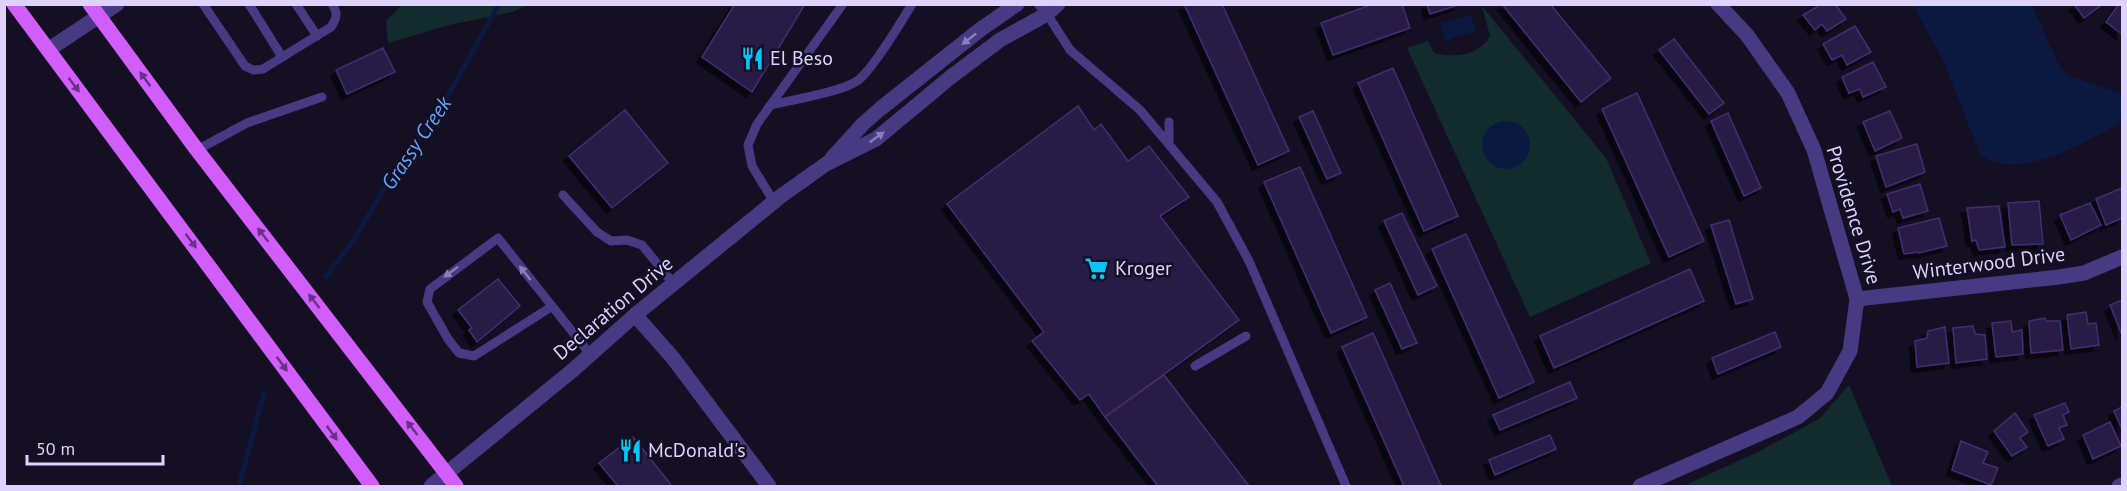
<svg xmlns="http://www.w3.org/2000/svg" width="2127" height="491" viewBox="0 0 2127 491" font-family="'PT Sans',sans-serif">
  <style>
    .green { fill: #122c2e }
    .water { fill: #0b1941 }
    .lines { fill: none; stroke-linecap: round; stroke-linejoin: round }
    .stream { stroke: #0b1941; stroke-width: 5 }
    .building { fill: #281c45; stroke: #422e70; stroke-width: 1.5; filter: url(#shadow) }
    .service { stroke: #463b82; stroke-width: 9 }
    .minor { stroke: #463b82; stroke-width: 15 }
    .primary { stroke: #d15dfb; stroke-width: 15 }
    .oneway { fill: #8a7fba }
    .oneway2 { fill: #6a3285 }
    .labels { text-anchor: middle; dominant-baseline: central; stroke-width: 5; stroke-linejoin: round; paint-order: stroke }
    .poi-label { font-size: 20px; fill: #ddd3fe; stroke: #150f24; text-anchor: start }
    .street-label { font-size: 20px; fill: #ddd3fe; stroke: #150f24 }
    .water-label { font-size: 21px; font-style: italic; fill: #64a5fb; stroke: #150f24 }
  </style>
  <defs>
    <filter id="shadow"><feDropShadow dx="-5.5" dy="5.5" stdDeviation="0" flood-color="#0009"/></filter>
  </defs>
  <rect width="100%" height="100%" fill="#150f24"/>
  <!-- green -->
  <g class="green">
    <path d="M403 4H527V5L512 12 449 25 388 43 386 21Z"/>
    <path d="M1482 6 1606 158 1651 263 1530 317 1407 48 1428 41 1434 53C1453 58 1479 56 1490 36Z"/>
    <path d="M1849 385 1892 486H1683L1756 453 1819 419Z"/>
  </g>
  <!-- water -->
  <g class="water">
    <path d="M1913 5H2032L2058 63 2067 75 2122 94V122C2085 142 2019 184 1980 154L1943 60Z"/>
    <path d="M1471 15 1476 31 1450 39 1451 41 1446 42 1440 24Z"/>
    <circle cx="1506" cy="145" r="24"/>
  </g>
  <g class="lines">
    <!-- stream -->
    <g class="stream">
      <path d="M326 277 355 238 390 179 446 99 499 4"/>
      <path d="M239 486 264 393"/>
    </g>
  </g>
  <!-- building -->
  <g class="building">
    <path d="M735 4H805L752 92 702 57Z"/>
    <path d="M1184 4H1222L1289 151 1258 165Z"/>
    <path d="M1373 4H1402L1410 28 1333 55 1321 23Z"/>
    <path d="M1427 4H1461L1430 14Z"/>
    <path d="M1502 4H1550L1611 78 1581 102Z"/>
    <path d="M1822 4H1835L1846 19 1827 31 1822 24 1815 30 1803 15Z"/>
    <path d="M2074 4H2103L2084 18Z"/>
    <path d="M2119 4H2122V34L2106 22Z"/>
    <path d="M1855 26 1871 52 1847 65 1842 55 1832 60 1823 44Z"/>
    <path d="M1674 39 1724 103 1709 114 1659 50Z"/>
    <path d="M383 48 395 72 347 94 336 70Z"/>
    <path d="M1873 62 1886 87 1863 97 1860 89 1849 93 1842 77Z"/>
    <path d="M1393 68 1458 216 1424 231 1358 83Z"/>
    <path d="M1637 93 1704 241 1669 257 1602 109Z"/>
    <path d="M1078 106 1094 130 1101 124 1128 161 1149 146 1189 197 1160 216 1239 320 1105 417 1089 394 1080 400 1032 341 1044 332 947 204Z"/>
    <path d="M625 110 668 163 612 208 569 156Z"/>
    <path d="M1313 111 1341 173 1327 179 1299 117Z"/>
    <path d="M1890 111 1902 138 1875 151 1863 122Z"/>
    <path d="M1728 113 1761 188 1744 196 1711 121Z"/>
    <path d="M1917 144 1925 172 1886 187 1876 156Z"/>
    <path d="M1300 167 1367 317 1331 333 1264 182Z"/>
    <path d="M1920 184 1928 211 1903 218 1900 209 1893 212 1887 194Z"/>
    <path d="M2122 188V218L2106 225 2096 199Z"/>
    <path d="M2039 201 2043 244 2012 245 2008 203Z"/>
    <path d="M2090 203 2101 225 2071 240 2060 215Z"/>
    <path d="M1999 206 2005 247 1979 250 1976 240 1972 241 1967 208Z"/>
    <path d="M1402 213 1437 286 1418 295 1384 221Z"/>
    <path d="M1939 218 1947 246 1919 253 1918 252 1904 254 1898 228Z"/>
    <path d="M1729 220 1753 299 1736 304 1711 225Z"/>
    <path d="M1466 234 1534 382 1499 398 1432 249Z"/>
    <path d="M1690 269 1704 301 1554 368 1540 336Z"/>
    <path d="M498 279 520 306 477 342 469 330 472 328 458 310Z"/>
    <path d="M1390 283 1417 343 1402 349 1375 290Z"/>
    <path d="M2122 300V335L2110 305Z"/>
    <path d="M2086 312 2088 324 2096 323 2099 345 2071 349 2067 315Z"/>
    <path d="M2045 318 2046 321H2060L2063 350 2031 353 2029 321Z"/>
    <path d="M2011 321 2012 332 2022 330 2023 354 1996 357 1992 323Z"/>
    <path d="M1973 326 1975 334 1985 335 1987 359 1956 363 1953 328Z"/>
    <path d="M1945 327 1949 363 1917 367 1915 341 1927 338 1928 331Z"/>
    <path d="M1775 332 1781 347 1718 374 1712 358Z"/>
    <path d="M1373 333 1441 486H1404L1342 347Z"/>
    <path d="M1164 375 1249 486H1158L1105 417Z"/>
    <path d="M1570 382 1577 398 1500 430 1493 415Z"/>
    <path d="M2065 403 2069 412 2063 415 2067 425 2059 428 2064 439 2048 446 2034 415Z"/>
    <path d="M2122 407V429L2114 411Z"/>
    <path d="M2015 413 2028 432 2020 438 2027 447 2012 456 1994 431Z"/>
    <path d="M2110 422 2121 446 2093 459 2083 435Z"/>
    <path d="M1550 435 1556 449 1495 475 1489 460Z"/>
    <path d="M633 437 672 486H618L599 463Z"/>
    <path d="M1961 441 1988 452 1983 463 1998 468 1991 485 1952 470Z"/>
  </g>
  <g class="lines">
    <!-- service -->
    <g class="service">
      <path d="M203 4 245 66 253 70 263 69 331 27C337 18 338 13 332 4"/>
      <path d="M249 4 282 57"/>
      <path d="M296 4 317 36"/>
      <path d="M1038 4 1047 14 1070 50 1140 110 1217 202 1249 261 1346 486"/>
      <path d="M771 105C792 100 841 92 857 81 872 71 901 22 912 4"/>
      <path d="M1169 144V122"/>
      <path d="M197 150 247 123 322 97"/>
      <path d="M563 195 597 232 611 241 627 240 642 245 673 283"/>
      <path d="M774 202 752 166 748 145 757 124 843 4"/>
      <path d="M551 307 474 356 459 353 448 339 427 302 430 289 498 238 590 354"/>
      <path d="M1195 366 1246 336"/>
    </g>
    <!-- minor -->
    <g class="minor">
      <path d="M48 50 117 4"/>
      <path d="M832 158 863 124 880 109 981 29 1017 4"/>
      <path d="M1857 299 2059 277 2084 273 2122 257"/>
      <path d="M635 315 673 358 769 486"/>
      <path d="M431 486 573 370 635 315 781 196 826 164 876 139 952 76 1000 40 1047 14 1058 4"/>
      <path d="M1640 486 1798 417 1827 393 1850 351 1857 299 1814 150 1788 93 1747 35 1718 4"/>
      <path d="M2119 486 2122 485"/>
    </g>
    <!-- primary -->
    <g class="primary">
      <path d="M14 4 372 486"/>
      <path d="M90 4 197 150 456 486"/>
    </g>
  </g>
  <!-- one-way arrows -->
  <defs><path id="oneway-solid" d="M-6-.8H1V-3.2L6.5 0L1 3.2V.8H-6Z" transform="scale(1.5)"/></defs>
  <g class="oneway">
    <use href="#oneway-solid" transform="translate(969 39) rotate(142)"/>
    <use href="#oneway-solid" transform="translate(877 137) rotate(-35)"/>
    <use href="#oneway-solid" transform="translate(451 272) rotate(143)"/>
    <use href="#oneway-solid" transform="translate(525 273) rotate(-128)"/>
  </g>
  <g class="oneway2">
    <use href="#oneway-solid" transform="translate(145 79) rotate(-126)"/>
    <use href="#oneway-solid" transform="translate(74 85) rotate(53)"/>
    <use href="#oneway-solid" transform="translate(263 235) rotate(-128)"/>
    <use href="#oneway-solid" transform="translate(191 241) rotate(53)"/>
    <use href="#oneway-solid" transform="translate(314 301) rotate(-128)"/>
    <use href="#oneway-solid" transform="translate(282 364) rotate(54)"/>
    <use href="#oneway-solid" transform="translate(412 428) rotate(-128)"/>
    <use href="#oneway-solid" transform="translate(332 433) rotate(54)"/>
  </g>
  <!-- icons -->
  <defs>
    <symbol id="restaurant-bare" viewBox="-9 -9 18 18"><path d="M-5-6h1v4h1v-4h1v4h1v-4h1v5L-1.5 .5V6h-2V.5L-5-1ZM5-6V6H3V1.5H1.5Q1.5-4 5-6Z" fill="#06c5f7" stroke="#150f24" stroke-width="2.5" paint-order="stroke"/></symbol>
    <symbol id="supermarket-bare" viewBox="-9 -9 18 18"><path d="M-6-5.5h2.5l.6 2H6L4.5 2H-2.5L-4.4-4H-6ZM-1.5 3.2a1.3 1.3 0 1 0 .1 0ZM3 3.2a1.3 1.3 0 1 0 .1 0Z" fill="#06c5f7" stroke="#150f24" stroke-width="2.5" paint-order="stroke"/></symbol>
  </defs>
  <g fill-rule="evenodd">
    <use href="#restaurant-bare" x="736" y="42" width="33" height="33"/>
    <use href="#supermarket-bare" x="1080" y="252" width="33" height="33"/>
    <use href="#restaurant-bare" x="614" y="434" width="33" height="33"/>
  </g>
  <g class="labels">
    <!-- poi labels -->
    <g class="poi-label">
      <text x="770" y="58">El Beso</text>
      <text x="1115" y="268">Kroger</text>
      <text x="648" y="450">McDonald's</text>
    </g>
    <!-- street labels -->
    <g class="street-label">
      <text transform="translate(1854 215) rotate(73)">Providence Drive</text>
      <text transform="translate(1989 263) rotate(-7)">Winterwood Drive</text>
      <text transform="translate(613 308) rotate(-40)">Declaration Drive</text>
    </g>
    <!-- water labels -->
    <g class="water-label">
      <text transform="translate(416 143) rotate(-56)">Grassy Creek</text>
    </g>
  </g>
  <!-- border -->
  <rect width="2127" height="491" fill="none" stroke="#ddd3fe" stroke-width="12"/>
  <!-- scale -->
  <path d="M27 455v9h136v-9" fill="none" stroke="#ddd3fe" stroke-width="3"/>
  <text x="36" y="455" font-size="18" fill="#ddd3fe" stroke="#150f24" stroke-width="4.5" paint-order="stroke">50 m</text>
</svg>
